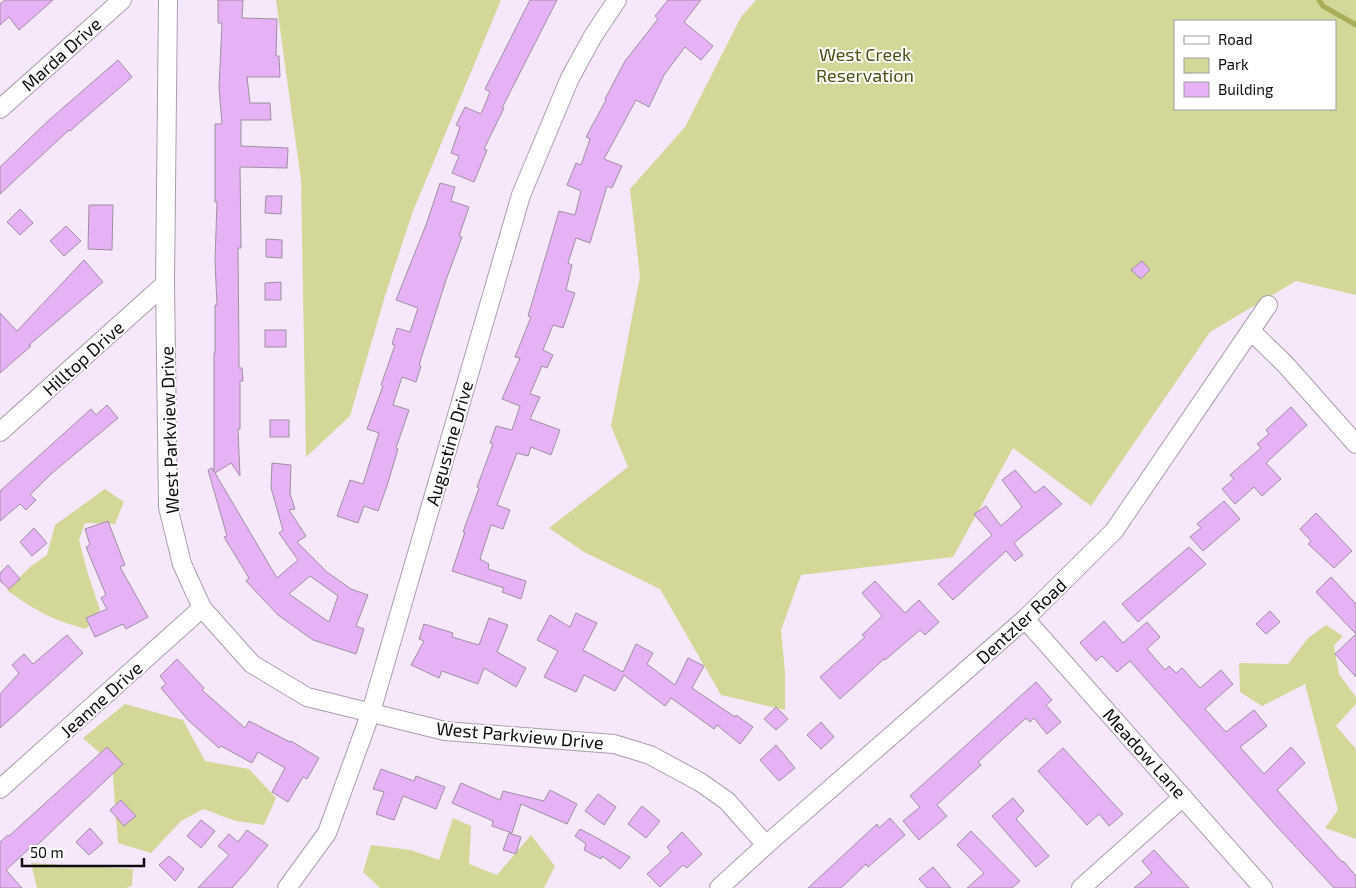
<svg xmlns="http://www.w3.org/2000/svg" width="1356" height="888" viewBox="0 0 1356 888" font-family="'Exo 2',sans-serif">
  <style>
    .green { fill: #d3d898; fill-rule: evenodd }
    .lines { fill: none; stroke-linecap: round; stroke-linejoin: round }
    .stream { stroke: #a8ad58; stroke-width: 5 }
    .building { fill: #e7b1f6; stroke: #9d90a0; fill-rule: evenodd }
    .street-casing { stroke: #ab9eaf; stroke-width: 20 }
    .street { stroke: #fff; stroke-width: 18 }
    .labels { text-anchor: middle; dominant-baseline: central; stroke-width: 4; stroke-linejoin: round; paint-order: stroke }
    .street-label { font-size: 18px; fill: #100b11; stroke: #fff }
    .park-label { font-size: 18px; fill: #4e5111; stroke: #fff }
  </style>
  <rect width="100%" height="100%" fill="#f6e8fa"/>
  <!-- green -->
  <g class="green">
    <path d="M276 0H501L413 211 385 296 350 416 306 457 301 180Z"/>
    <path d="M756 0H1356V295L1296 281 1210 332 1091 506 1013 448 953 557 801 575 781 630 785 672V710L721 695 660 589 584 552 549 528 628 467 611 426 640 276 630 189 685 127 741 17ZM1175 21H1335V109H1175Z"/>
    <path d="M105 489 124 502 115 524 85 523 79 540 88 574 100 610 86 629C55 621 33 610 7 590L31 566 47 555 55 525Z"/>
    <path d="M1326 625 1343 636 1334 646 1339 674 1356 697V704L1336 726 1356 749V839L1325 828 1338 810 1305 684 1262 706 1240 692 1239 663 1288 664 1308 638Z"/>
    <path d="M125 704 183 720 205 761 249 769 276 798 264 825 236 821 203 809 181 821 151 853 118 843 112 764 83 738Z"/>
    <path d="M453 818 471 826 469 864 497 875 531 835 555 866 544 888H380L363 872 371 845 411 850 439 860Z"/>
    <path d="M31 863 133 869 132 886 125 888H37Z"/>
  </g>
  <g class="lines">
    <!-- stream -->
    <path class="stream" d="M1319 0 1323 6 1356 25"/>
  </g>
  <!-- building -->
  <g class="building">
    <path d="M5 0H53L19 30 9 17 0 25V4Z"/>
    <path d="M218 0H243L242 18 277 19 276 56H279L280 77H247L250 103H270L271 120H241V146L288 148 287 168 240 167 241 248H238L239 352V368H242L243 381H240V429H238L240 476 231 463 215 473 277 578 298 560 279 533 283 530 271 488 272 463 291 465 290 494 295 509 289 510 306 536 297 542 327 572 351 589 368 595 356 626 364 629 356 654 313 640 278 615 246 581 249 578 224 537 227 536 208 470 212 468 214 472V353H215V305H217L215 261 217 202H215V124H222L219 88 222 23H218ZM310 576 338 596 329 622 289 594Z"/>
    <path d="M530 0H557L502 108H504L484 149 487 150 474 182 452 173 459 156 451 153 460 127 456 125 465 107 481 114 490 92 485 89Z"/>
    <path d="M668 0H701L684 22 713 46 701 60 685 47 664 75 649 107 636 100 604 159 622 166 612 188 607 186 590 243 576 238 568 263 572 265 566 290 575 293 563 328 553 325 543 350 553 355 547 368 542 366 530 394 540 397 530 419 560 430 551 455 531 447 528 456 517 453 497 505 510 510 503 529 491 525 480 559 489 564 488 569 526 581 521 599 502 592 504 588 452 571 465 532H463L479 488 477 487 493 444 490 443 496 426 512 430 520 406 502 399 520 358 515 357 531 317 528 316 559 211 575 215 581 191 567 185 576 163 581 165 590 139 586 137 606 100 605 99 625 61 658 19 655 16Z"/>
    <path d="M118 60 132 77 70 131 69 130 0 194V167L49 120Z"/>
    <path d="M440 183 455 187 451 201 469 207 459 236 462 237 447 277 419 365 421 366 416 382 402 377 393 405 409 410 396 448 398 449 387 486 378 511 364 506 358 523 337 516 350 480 363 484 379 433 367 429 383 386 381 385 395 345 392 344 397 328 410 332 418 308 396 300 426 225Z"/>
    <path d="M266 196H282L281 214 265 213Z"/>
    <path d="M89 205H113L112 250 88 249Z"/>
    <path d="M20 209 33 223 20 235 7 222Z"/>
    <path d="M66 226 81 241 64 256 50 241Z"/>
    <path d="M266 239 282 240V258L266 257Z"/>
    <path d="M84 260 103 282 29 345 31 346 0 373V313L17 331Z"/>
    <path d="M1142 261 1150 270 1141 279 1131 270Z"/>
    <path d="M281 282V300H265V283Z"/>
    <rect x="265" y="330" width="21" height="17"/>
    <path d="M107 405 118 418 51 474 30 495 36 500 26 510 20 504 0 521V491L91 409 96 415Z"/>
    <path d="M1291 407 1307 425 1266 463 1281 479 1262 496 1254 487 1235 504 1222 489 1234 479 1230 475 1261 448 1257 444 1269 434 1266 430Z"/>
    <rect x="270" y="420" width="19" height="17"/>
    <path d="M1015 470 1035 493 1044 486 1062 504 1014 543 1023 555 1015 561 1006 551 953 600 938 584 992 535 974 514 986 506 1001 526 1022 507 1002 480Z"/>
    <path d="M1224 501 1240 519 1203 551 1190 537 1201 528 1197 524Z"/>
    <path d="M1316 513 1352 551 1334 568 1308 544 1311 541 1300 529Z"/>
    <path d="M108 521 125 565 120 567 148 617 126 629 123 624 95 637 86 618 107 609 101 598 106 595 86 547 90 545 85 529Z"/>
    <path d="M34 528 47 543 32 556 20 542Z"/>
    <path d="M1189 547 1206 564 1138 622 1122 604Z"/>
    <path d="M8 565 20 579 9 589 0 581V573Z"/>
    <path d="M1331 577 1356 604V634L1316 592Z"/>
    <path d="M875 581 905 613 919 600 939 622 925 635 920 630 885 660 884 659 840 699 820 677 865 637 862 635 882 616 862 593Z"/>
    <path d="M1270 611 1280 622 1266 634 1256 624Z"/>
    <path d="M576 613 597 623 583 650 623 672 636 644 653 653 647 664 675 685 688 658 704 666 692 688 735 717 736 715 753 727 740 744 717 725 714 729 671 698 665 706 624 675 615 691 584 675 576 692 544 677 558 651 537 640 550 615 570 627Z"/>
    <path d="M489 618 508 625 497 652 526 668 516 687 484 668 478 684 442 671 439 678 411 665 424 641 419 639 424 624 453 633 452 637 479 645Z"/>
    <path d="M1104 621 1123 643 1147 622 1160 637 1147 649 1165 670 1169 666 1176 673 1182 668 1200 688 1221 670 1233 684 1205 709 1226 732 1254 710 1267 726 1240 747 1264 774 1291 747 1305 763 1277 790 1342 862 1343 861 1356 876V888H1334L1279 829 1130 661 1117 672 1102 656 1096 661 1080 643Z"/>
    <path d="M1356 634V677L1335 654Z"/>
    <path d="M67 635 83 653 0 728V694L19 673 12 665 24 654 33 664Z"/>
    <path d="M177 659 204 688 202 690 245 728 249 721 290 742 291 741 319 758 307 779 303 777 288 802 272 792 285 768 258 752 252 763 221 746 219 748 188 720 161 688 166 684 160 676Z"/>
    <path d="M1036 682 1052 700 1046 705 1061 722 1047 734 1034 718 1030 722 1026 718 978 762 981 765 941 801 937 805 947 816 919 840 903 821 920 807 910 796Z"/>
    <path d="M776 707 788 719 776 730 764 719Z"/>
    <path d="M821 722 834 737 821 749 807 735Z"/>
    <path d="M776 745 795 768 779 781 760 760Z"/>
    <path d="M107 747 123 764 34 848 32 846 6 870 22 888H0V842L8 835 9 836Z"/>
    <path d="M1063 748 1123 814 1109 826 1099 814 1087 825 1038 771Z"/>
    <path d="M381 769 414 781 416 776 445 787 436 809 403 796 394 820 376 814 384 792 373 789Z"/>
    <path d="M461 783 500 800 503 791 544 801 550 790 577 804 567 824 521 804 512 833 492 826 493 821 452 803Z"/>
    <path d="M598 794 616 807 604 825 585 811Z"/>
    <path d="M1013 798 1024 811 1016 819 1049 856 1036 867 992 816Z"/>
    <path d="M121 800 136 816 124 826 110 810Z"/>
    <path d="M642 806 660 821 646 838 628 824Z"/>
    <path d="M890 818 905 835 868 867 866 864 841 888H808L877 824 879 828Z"/>
    <path d="M201 820 215 831 201 848 187 836Z"/>
    <path d="M90 828 103 843 89 855 76 842Z"/>
    <path d="M580 829 597 838 630 857 620 869 602 856 601 859 584 850 586 844 575 836Z"/>
    <path d="M247 830 268 845 247 871 232 888H198L229 855 218 846 229 834 238 842Z"/>
    <path d="M971 831 1020 881 1012 888H967L984 873 957 845Z"/>
    <path d="M682 832 702 854 687 868 683 865 660 887 647 874 671 852 667 847Z"/>
    <path d="M509 833 521 837 516 854 503 850Z"/>
    <path d="M1154 850 1189 888H1134L1152 873 1142 861Z"/>
    <path d="M169 856 184 869 175 881 159 865Z"/>
    <path d="M933 867 951 888H927L919 879Z"/>
  </g>
  <g class="lines">
    <defs>
      <g id="street">
        <path d="M168 0 165 284 168 507 182 564 202 608 252 664 307 697 445 731 614 744 650 755 700 782 727 801 766 845"/>
        <path d="M0 109 122 0"/>
        <path d="M1251 331 1285 364 1356 444"/>
        <path d="M0 432 165 284"/>
        <path d="M1025 619 1263 888"/>
        <path d="M0 789 202 608"/>
        <path d="M287 888 327 833 371 712 521 195 570 78 593 36 617 0"/>
        <path d="M719 888 766 845 1025 619 1114 531 1268 305"/>
        <path d="M1081 888 1183 797"/>
      </g>
    </defs>
    <!-- street casing -->
    <use href="#street" class="street-casing"/>
    <!-- street -->
    <use href="#street" class="street"/>
  </g>
  <g class="labels">
    <!-- street labels -->
    <g class="street-label">
      <text transform="translate(61 54) rotate(-42)">Marda Drive</text>
      <text transform="translate(83 358) rotate(-42)">Hilltop Drive</text>
      <text transform="translate(169 430) rotate(-92)">West Parkview Drive</text>
      <text transform="translate(449 443) rotate(-74)">Augustine Drive</text>
      <text transform="translate(1021 621) rotate(-43)">Dentzler Road</text>
      <text transform="translate(101 699) rotate(-42)">Jeanne Drive</text>
      <text transform="translate(520 735) rotate(5)">West Parkview Drive</text>
      <text transform="translate(1145 753) rotate(48)">Meadow Lane</text>
    </g>
    <!-- park labels -->
    <g class="park-label">
      <text x="865" y="54">West Creek<tspan x="865" dy="21">Reservation</tspan></text>
    </g>
  </g>
  <!-- legend -->
  <rect x="1174" y="20" width="162" height="90" fill="#ffffff" stroke="#9f9da0"/>
  <rect x="1184" y="36" width="25" height="8" fill="#ffffff" stroke="#9f9da0"/>
  <text x="1218" y="45" font-size="15" fill="#100b11">Road</text>
  <rect x="1184" y="58" width="25" height="15" fill="#d3d898" stroke="#9f9da0"/>
  <text x="1218" y="70" font-size="15" fill="#100b11">Park</text>
  <rect x="1184" y="82" width="25" height="15" fill="#e7b1f6" stroke="#9f9da0"/>
  <text x="1218" y="95" font-size="15" fill="#100b11">Building</text>
  <!-- scale -->
  <path d="M22 858v8h122v-8" fill="none" stroke="#100b11" stroke-width="2.5"/>
  <text x="30" y="858" font-size="15" fill="#100b11" stroke="#ffffff" stroke-width="4" paint-order="stroke">50 m</text>
</svg>
